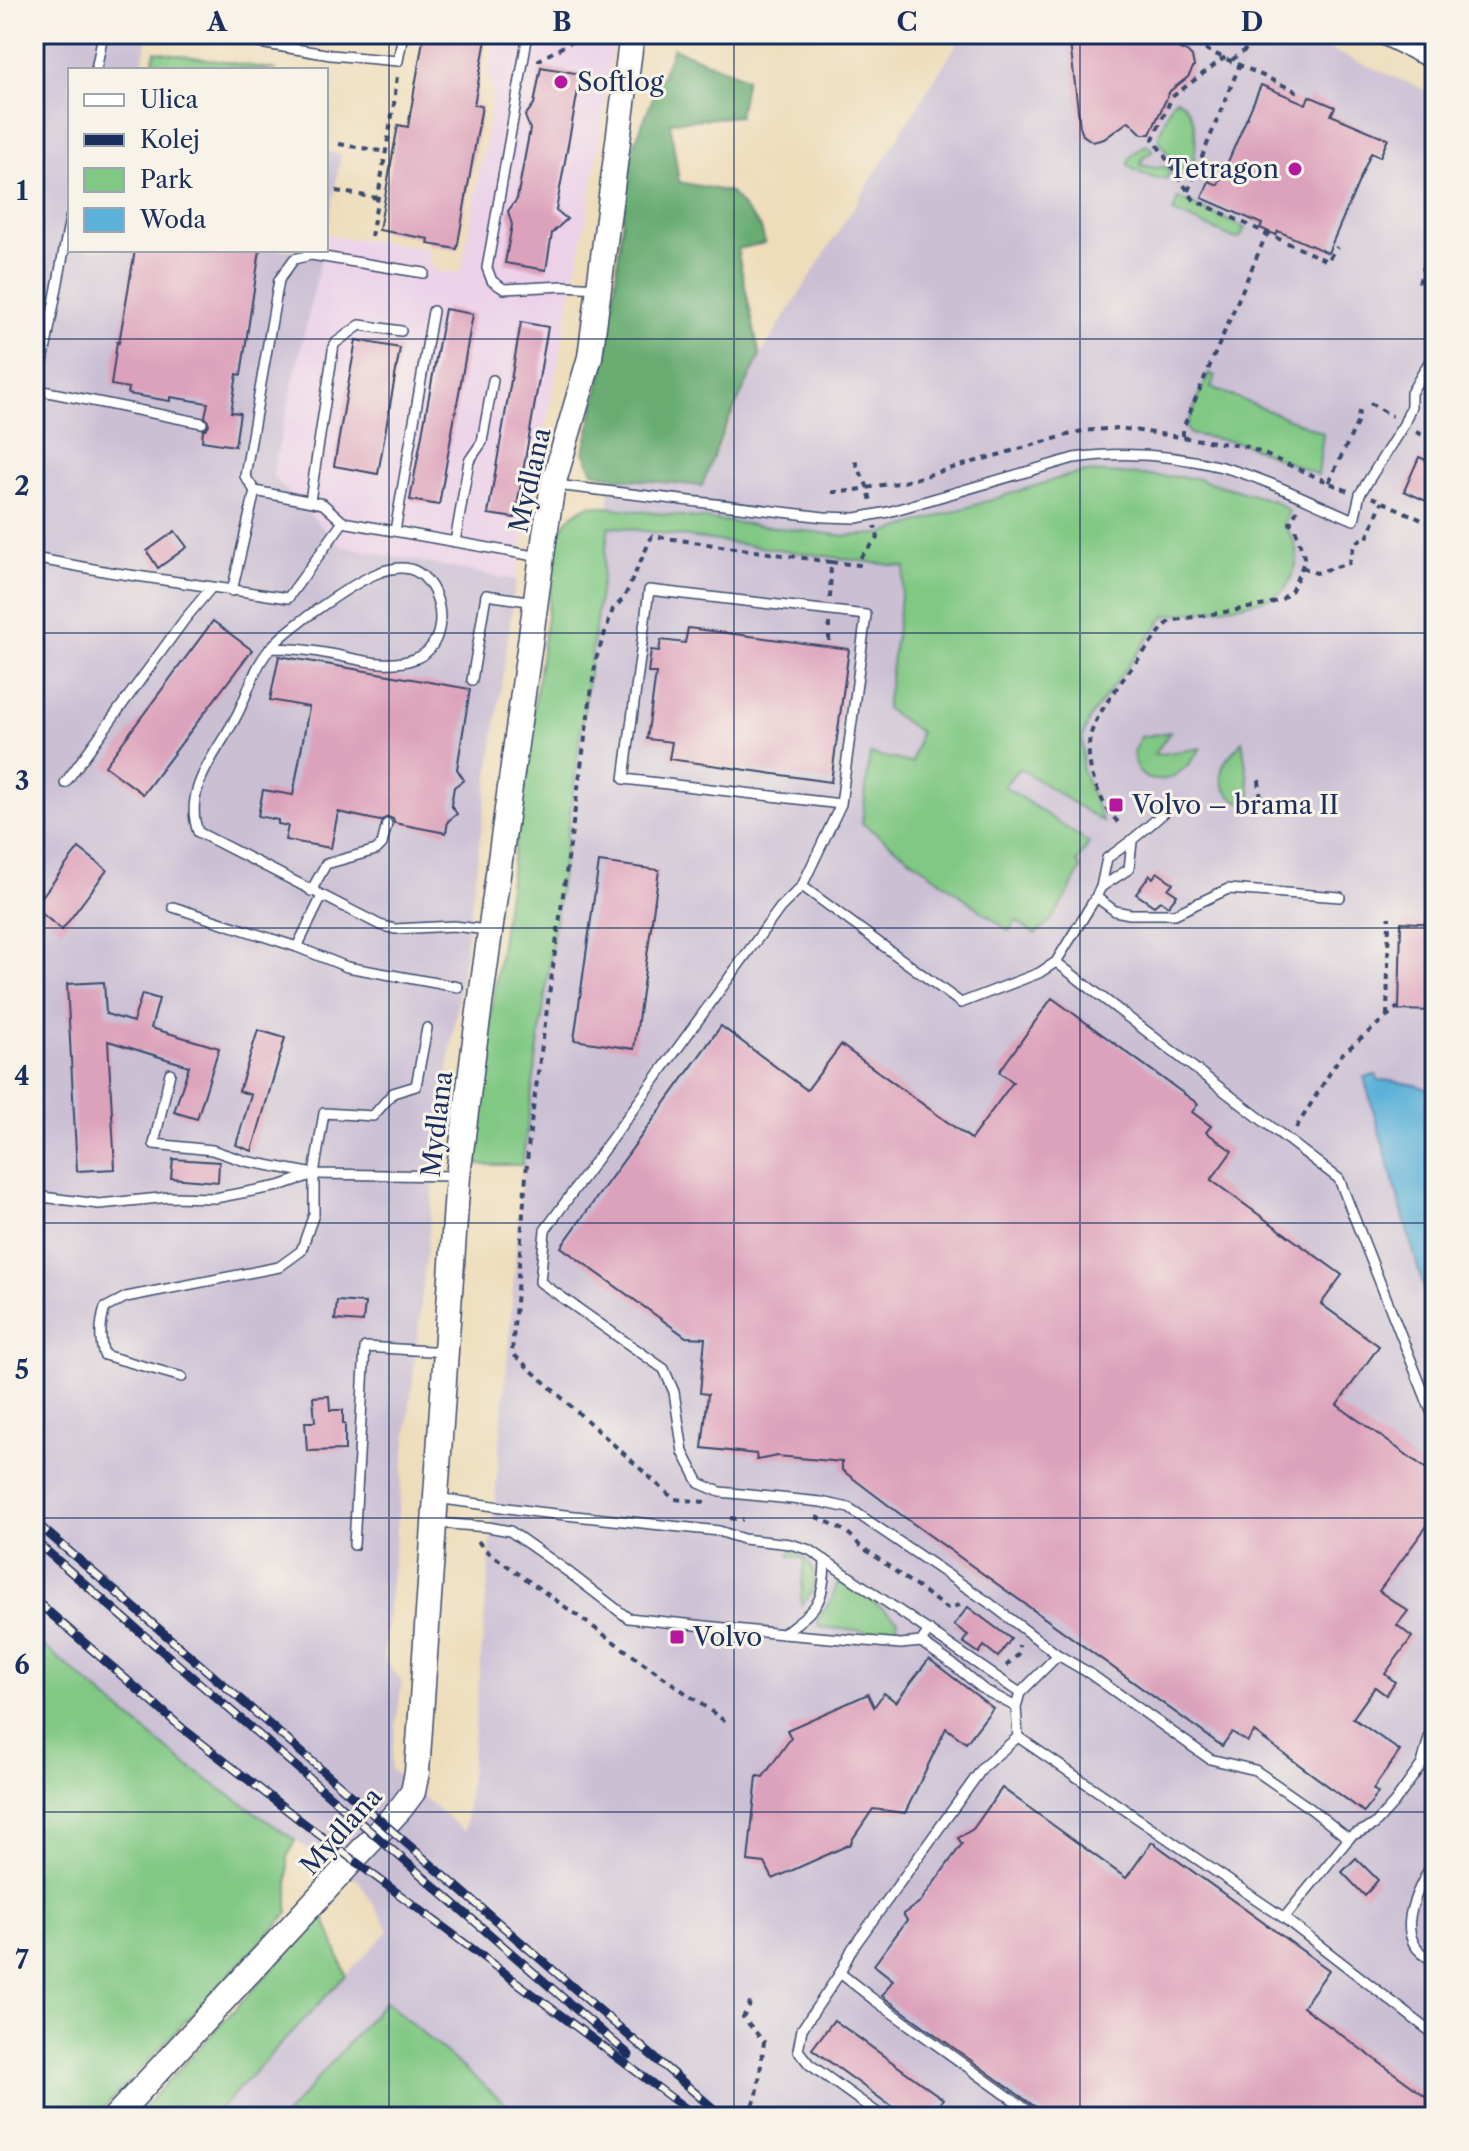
<svg xmlns="http://www.w3.org/2000/svg" width="1469" height="2151" viewBox="0 0 1469 2151" font-family="'Libre Caslon Text',serif">
  <style>
    .built { fill: #ecd1e9 }
    .industrial { fill: #cbbfd4 }
    .green { fill: #81c884; stroke: #4e7c71; stroke-width: 2 }
    .forest { fill: #68ac72; stroke: #426e68; stroke-width: 2 }
    .water { fill: #5bb1d8; stroke: #3b709b; stroke-width: 2 }
    .building { fill: #dda2bb }
    .lines { fill: none; stroke-linecap: round; stroke-linejoin: round }
    .service-casing { stroke: #3b496c; stroke-width: 12 }
    .minor-casing { stroke: #3b496c; stroke-width: 21 }
    .tertiary-casing { stroke: #3b496c; stroke-width: 27 }
    .path { stroke: #3b496c; stroke-width: 4; stroke-dasharray: 6 6; stroke-linecap: butt }
    .service { stroke: #fff; stroke-width: 9 }
    .minor { stroke: #fff; stroke-width: 18 }
    .tertiary { stroke: #fff; stroke-width: 24 }
    .rail-casing { stroke: #1b2f5e; stroke-width: 9 }
    .rail { stroke: #f7f3e8; stroke-width: 6; stroke-dasharray: 18; stroke-linecap: butt }
    .grid { fill: none; stroke: #1b2f5e; stroke-width: 2; stroke-opacity: 0.55 }
    .poi-dot { fill: #b5179e; stroke: #f7f3e8; stroke-width: 3 }
    .labels { text-anchor: middle; dominant-baseline: central; stroke-width: 6; stroke-linejoin: round; paint-order: stroke }
    .poi-label { font-size: 26px; fill: #1b2f5e; stroke: #f7f3e8; text-anchor: start }
    .street-label { font-size: 26px; fill: #1b2f5e; stroke: #f7f3e8 }
    .neatline { fill: none; stroke: #1b2f5e; stroke-width: 3 }
    .grid-label { font-size: 26px; text-anchor: middle; font-weight: bold; fill: #1b2f5e }
  </style>
  <rect width="100%" height="100%" fill="#f7f3e8"/>
  <filter id="ink" filterUnits="userSpaceOnUse"><feTurbulence type="fractalNoise" baseFrequency=".0125" numOctaves="2"/><feDisplacementMap in="SourceGraphic" scale="16" xChannelSelector="R" yChannelSelector="G"/><feConvolveMatrix kernelMatrix="1 2 1 2 8 2 1 2 1" color-interpolation-filters="sRGB"/></filter>
  <filter id="wash" filterUnits="userSpaceOnUse"><feTurbulence type="fractalNoise" baseFrequency=".006" numOctaves="4" result="noise"/><feDisplacementMap in="SourceGraphic" scale="32" xChannelSelector="R" yChannelSelector="G"/><feGaussianBlur stdDeviation="1.8" result="paint"/><feColorMatrix in="noise" values="0 0 0 0 0 0 0 0 0 0 0 0 0 0 0 0 0 1.4 0 .05"/><feComposite in="paint" operator="in"/></filter>
  <g filter="url(#wash)">
    <rect width="100%" height="100%" fill="#edb"/>
    <!-- built -->
    <path class="built" d="M497 34H601L613 45 594 178 516 580 341 546 272 475 323 250H326V235L428 248V255L432 266 440 272H461L494 92 488 76Z"/>
    <!-- industrial -->
    <g class="industrial">
      <path d="M34 34H143L147 38 141 70H70V250H323L272 476 341 546 516 580 439 1137 383 1658 402 1682 390 1769 465 1832 508 1354 524 1146 609 526V470L702 485 760 356 963 34H1293L1435 94V2117H212L389 1930 359 1881 295 1840 185 1764 34 1638Z"/>
      <path d="M326 151 341 155 326 237Z"/>
    </g>
    <!-- green -->
    <g class="green">
      <path d="M155 51 277 70H151Z"/>
      <path d="M1176 99C1200 110 1199 154 1189 174L1183 173 1160 143 1159 135 1172 102Z"/>
      <path d="M1146 145 1152 149V152L1143 157 1141 165 1154 168 1166 167 1170 173C1169 175 1168 177 1166 178 1156 182 1135 171 1128 165 1129 155 1138 150 1146 145Z"/>
      <path d="M1178 198 1245 228 1240 238 1236 239 1173 212Z"/>
      <path d="M1209 373 1215 376 1211 387 1323 433 1318 475 1245 444 1190 434 1186 427Z"/>
      <path d="M1086 472 1195 478 1274 501 1289 511 1283 525C1292 535 1300 552 1296 565 1292 575 1290 585 1281 592 1265 605 1189 612 1165 616L1091 716 1083 736 1082 770 1103 822 1019 768 1004 786 1089 843 1077 862 1081 869C1070 888 1054 925 1035 934L1016 921 1009 931 862 823 870 754 912 763 920 732 886 709 905 567 609 526 522 1165H478L474 1136 558 537C567 518 571 515 589 505L846 536 882 534 1067 476Z"/>
      <path d="M1170 732 1154 755 1201 748C1192 760 1183 773 1169 778 1140 788 1124 760 1141 737Z"/>
      <path d="M1242 741 1252 804C1231 804 1214 783 1225 762 1229 755 1237 748 1242 741Z"/>
      <path d="M791 1550C817 1559 822 1588 801 1605L804 1559 789 1556Z"/>
      <path d="M839 1579 850 1585 898 1620 895 1634 821 1627 818 1624V1620L832 1599Z"/>
      <path d="M34 1638 185 1764 295 1840 288 1856V1913L95 2117H34Z"/>
      <path d="M323 1914 346 1975 212 2117H135Z"/>
      <path d="M385 2001 521 2117H284Z"/>
    </g>
    <!-- forest -->
    <path class="forest" d="M673 48 746 78 739 116 670 122 679 182 730 192 761 228 765 243 737 249 760 356 723 432 702 486 619 478 593 472 584 452 608 346 630 155Z"/>
    <!-- water -->
    <path class="water" d="M1377 1075 1378 1080C1396 1081 1419 1083 1435 1093V1328L1364 1077Z"/>
    <g id="blocks">
      <!-- building -->
      <g class="building">
        <path d="M424 34H487L474 105 482 106 457 249 428 244 429 239 379 230 398 125 408 127Z"/>
        <path d="M1069 34H1147L1187 52 1192 57 1194 66 1188 77 1170 91 1150 134H1142L1129 121 1104 139 1093 142 1083 135 1080 127Z"/>
        <path d="M541 67 581 74 556 210 567 219 552 233 546 270 505 263 512 225 508 211 517 199 530 129 525 116 534 104Z"/>
        <path d="M1261 85 1306 104 1309 96 1335 107 1331 115 1388 139 1380 157 1371 153 1328 253 1278 231 1276 235 1260 228 1262 224 1202 198 1209 181 1218 185Z"/>
        <path d="M135 250H260L241 375 237 374 231 412 240 413 235 446 202 441 203 430 207 428 209 424 205 416 208 403 170 397V401L128 394 129 388 111 385 117 342 119 343Z"/>
        <path d="M445 309 473 314 439 505 410 500Z"/>
        <path d="M521 322 548 327 515 518 488 514Z"/>
        <path d="M356 340 400 348 378 474 334 466Z"/>
        <path d="M1419 457 1435 464V505L1404 491Z"/>
        <path d="M175 531 187 547 158 568 147 551Z"/>
        <path d="M213 621 252 650 143 794 105 766Z"/>
        <path d="M688 628 849 649 831 782 669 759 672 742 647 739 656 673H648L651 650 659 651 661 640 685 643Z"/>
        <path d="M279 656 470 689 457 769 464 780 454 787 451 805 457 814 448 821 446 833 394 823 393 819 388 817 380 821 338 812 331 848 285 840 288 826 278 824V820L258 816 263 790 293 795 309 707 270 700Z"/>
        <path d="M79 848 107 870 62 930 34 907Z"/>
        <path d="M599 862 659 870 634 1049 574 1040Z"/>
        <path d="M1157 872 1173 883 1168 889 1177 895 1168 906 1160 901 1154 906 1136 894 1150 875 1153 878Z"/>
        <path d="M1401 922 1435 924V1011L1399 1010Z"/>
        <path d="M104 982 106 1014 133 1022 142 994 159 999 151 1028 219 1048 197 1119 174 1112 189 1066 108 1041 115 1169 77 1171 67 984Z"/>
        <path d="M1052 998 1198 1104 1192 1112 1211 1126 1206 1132 1232 1151 1211 1180 1342 1275 1321 1304 1379 1346 1337 1405 1435 1475V1515L1379 1591 1408 1611 1397 1625 1412 1637 1385 1674 1395 1682 1386 1695 1375 1687 1353 1718 1400 1751 1373 1789 1378 1793 1364 1812 1254 1732 1247 1742 1232 1732 1222 1746 900 1514 842 1470V1462L777 1456 757 1460 756 1454 702 1448 708 1394 700 1393 705 1338 686 1337 561 1247 721 1026 807 1090 841 1045 971 1139 1013 1082 999 1072Z"/>
        <path d="M258 1030 285 1038 252 1151 236 1145 251 1095 239 1091Z"/>
        <path d="M173 1159 219 1162 218 1182 171 1178Z"/>
        <path d="M337 1301 365 1303 363 1322 335 1320Z"/>
        <path d="M329 1396 330 1410H343V1424H345V1450L307 1451 305 1422H315L313 1397Z"/>
        <path d="M968 1607 1011 1639 998 1657 984 1646 979 1653 963 1642 968 1635 954 1625Z"/>
        <path d="M929 1659 993 1708 966 1743 946 1728 905 1813 873 1809 852 1840 851 1844 773 1879 765 1863 748 1861 757 1776 763 1777 791 1738 787 1730 868 1694 874 1707 884 1693 896 1702Z"/>
        <path d="M1002 1788 1126 1878 1152 1842 1329 1970 1303 2007 1435 2103V2117H1047L1041 2111 882 1996 893 1980 874 1965 907 1920 903 1914 920 1902 962 1844 958 1838 973 1829Z"/>
        <path d="M1356 1858 1378 1880 1365 1896 1342 1872Z"/>
        <path d="M834 2020 943 2099 929 2117H906L812 2049Z"/>
      </g>
    </g>
  </g>
  <g filter="url(#ink)">
    <use href="#blocks" fill-opacity="0" stroke="#3b496c" stroke-width="2"/>
    <g class="lines">
      <defs>
        <g id="service">
          <path d="M206 34 331 55 398 61 403 34"/>
          <path d="M528 34 487 268 492 281 504 289 564 286 598 288"/>
          <path d="M96 70 103 34"/>
          <path d="M34 112H37L34 124"/>
          <path d="M38 390 202 423"/>
          <path d="M34 410 70 218"/>
          <path d="M556 485 824 517 856 518 888 512 1074 458C1123 451 1174 455 1222 467 1267 479 1311 502 1354 520L1360 494 1404 424 1411 406V393L1435 352"/>
          <path d="M255 491 245 476 279 280 294 259 311 255 424 273"/>
          <path d="M310 501 334 344 360 325 401 331"/>
          <path d="M395 531 433 311"/>
          <path d="M455 542 469 461 482 442 493 380"/>
          <path d="M34 558 109 572 288 598 343 522 540 557"/>
          <path d="M232 591 255 491 323 504 343 522"/>
          <path d="M270 648C291 648 310 650 330 654 358 659 387 669 414 659 457 645 442 568 402 568 395 568 384 570 378 573 354 582 284 630 269 650 253 669 248 694 237 715 219 751 182 788 198 832L380 925 395 929 454 926 487 930"/>
          <path d="M472 680 486 595 535 602"/>
          <path d="M65 783 185 619 211 588"/>
          <path d="M802 886 841 804 866 615 649 590 624 779 841 804"/>
          <path d="M1101 887 1129 869 1132 842"/>
          <path d="M311 891 326 864 376 850 382 844 387 824"/>
          <path d="M1096 897 1115 911 1130 914H1175L1228 889 1340 897"/>
          <path d="M173 907 297 947 322 896"/>
          <path d="M297 947 347 967 458 987"/>
          <path d="M1056 962 1339 1179 1435 1421"/>
          <path d="M170 1073 154 1144 212 1150 245 1161 314 1174 455 1176"/>
          <path d="M34 1196 99 1204 170 1197 215 1198 279 1186 311 1175"/>
          <path d="M182 1377 104 1355C99 1339 100 1324 105 1308L126 1297 279 1267 301 1251 314 1214V1174L324 1113 373 1116 393 1093 416 1086 427 1028"/>
          <path d="M436 1498 537 1512 719 1531 743 1539 790 1544 810 1550 1020 1693"/>
          <path d="M437 1523 488 1527 510 1531 567 1571 628 1618 783 1634 901 1644 921 1642 929 1630"/>
          <path d="M354 1545 365 1347 446 1352"/>
          <path d="M783 1634C817 1607 824 1606 825 1560"/>
          <path d="M921 1642 955 1666 983 1689 1016 1707"/>
          <path d="M1058 1655 1089 1673 1210 1759 1255 1770 1311 1809 1349 1839"/>
          <path d="M1018 1737 1016 1707 1020 1693 1058 1655 988 1602 849 1508 821 1502 720 1492 699 1483 683 1452 674 1392 664 1369 540 1282 545 1230 780 908 802 886 961 1003 1039 973 1056 962 1096 897 1101 887 1107 858C1129 844 1145 829 1165 812"/>
          <path d="M1018 1737 1284 1918 1435 2035"/>
          <path d="M1435 1859C1418 1889 1387 1940 1435 1961"/>
          <path d="M1284 1918 1351 1836 1374 1825 1394 1803 1422 1764 1435 1715"/>
          <path d="M840 1973 873 1999 1037 2117"/>
          <path d="M883 2117 809 2064 798 2050 802 2029 840 1973 852 1949 984 1766 1018 1737"/>
        </g>
        <path id="minor" d="M1381 34 1435 61"/>
        <path id="tertiary" d="M115 2117 401 1808 413 1792 417 1772 458 1176 474 1048 545 534 553 485 590 357 632 34"/>
      </defs>
      <!-- service casing -->
      <use href="#service" class="service-casing"/>
      <!-- minor casing -->
      <use href="#minor" class="minor-casing"/>
      <!-- tertiary casing -->
      <use href="#tertiary" class="tertiary-casing"/>
      <!-- path -->
      <g class="path">
        <path d="M1183 39 1298 92"/>
        <path d="M1225 57 1172 97 1153 139 1194 200 1327 261 1337 247"/>
        <path d="M1232 60 1266 34"/>
        <path d="M539 62V60L585 34"/>
        <path d="M339 144 386 152"/>
        <path d="M336 191 378 198"/>
        <path d="M1188 191 1240 64"/>
        <path d="M371 237 394 104 397 75"/>
        <path d="M1419 283 1424 266 1435 262"/>
        <path d="M1370 403 1392 416"/>
        <path d="M1416 432 1435 441"/>
        <path d="M1183 436V428L1267 233"/>
        <path d="M855 461 868 488 871 502"/>
        <path d="M1329 482 1358 421 1359 411"/>
        <path d="M832 492C855 493 877 484 900 483L1082 431 1119 428 1248 447 1348 491"/>
        <path d="M1372 497 1435 526"/>
        <path d="M1302 567 1316 573 1349 563 1354 546 1361 539 1367 538 1382 502"/>
        <path d="M830 598 831 562 859 565V559L878 538 875 526"/>
        <path d="M829 641V623"/>
        <path d="M1259 780 1261 802"/>
        <path d="M1118 822C1107 811 1102 800 1096 786 1090 771 1087 753 1090 737 1096 709 1143 654 1162 629L1170 621 1266 605 1282 599 1292 590 1302 567 1304 557 1296 531 1290 523 1297 510"/>
        <path d="M1387 1016 1389 917"/>
        <path d="M1296 1128 1341 1055 1398 1007"/>
        <path d="M705 1502 674 1499 512 1353 529 1138 596 659 613 609 624 598 652 536 831 562"/>
        <path d="M816 1517C832 1524 849 1530 859 1545L946 1608 966 1604"/>
        <path d="M730 1518 743 1520"/>
        <path d="M478 1541 484 1549 729 1724"/>
        <path d="M1006 1666 1018 1655 1019 1645"/>
        <path d="M749 2117 757 2095 764 2042 743 2017 749 2007 750 2000"/>
      </g>
      <!-- service -->
      <use href="#service" class="service"/>
      <!-- minor -->
      <use href="#minor" class="minor"/>
      <!-- tertiary -->
      <use href="#tertiary" class="tertiary"/>
      <defs>
        <g id="rail">
          <path d="M34 1521 723 2117"/>
          <path d="M34 1540 629 2055"/>
          <path d="M34 1599 182 1728 301 1821 697 2117"/>
        </g>
      </defs>
      <!-- rail casing -->
      <use href="#rail" class="rail-casing"/>
      <!-- rail -->
      <use href="#rail" class="rail"/>
    </g>
  </g>
  <!-- grid -->
  <path class="grid" d="M389 34V2117M734 34V2117M1080 34V2117M34 339H1435M34 633H1435M34 928H1435M34 1223H1435M34 1518H1435M34 1812H1435"/>
  <!-- markers -->
  <g class="poi-dot">
    <circle cx="561" cy="82" r="8"/>
    <circle cx="1295" cy="169" r="8"/>
    <rect x="1108" y="797" width="16" height="16" rx="4"/>
    <rect x="669" y="1629" width="16" height="16" rx="4"/>
  </g>
  <g class="labels">
    <!-- poi labels -->
    <g class="poi-label">
      <text x="577" y="82">Softlog</text>
      <text x="1279" y="169" text-anchor="end">Tetragon</text>
      <text x="1132" y="805">Volvo – brama II</text>
      <text x="693" y="1637">Volvo</text>
    </g>
    <!-- street labels -->
    <g class="street-label">
      <text transform="translate(530 480) rotate(-77)">Mydlana</text>
      <text transform="translate(437 1124) rotate(-83)">Mydlana</text>
      <text transform="translate(341 1831) rotate(-48)">Mydlana</text>
    </g>
  </g>
  <!-- margin -->
  <rect width="1469" height="2151" fill="none" stroke="#f7f3e8" stroke-width="88"/>
  <!-- legend -->
  <rect x="68" y="68" width="260" height="184" fill="#f7f3e8" stroke="#9fa5b1" stroke-width="2"/>
  <rect x="84" y="94" width="40" height="12" fill="#ffffff" stroke="#9fa5b1" stroke-width="2"/>
  <text x="140" y="108" font-size="24" fill="#1b2f5e">Ulica</text>
  <rect x="84" y="134" width="40" height="12" fill="#1b2f5e" stroke="#9fa5b1" stroke-width="2"/>
  <text x="140" y="148" font-size="24" fill="#1b2f5e">Kolej</text>
  <rect x="84" y="168" width="40" height="24" fill="#81c884" stroke="#9fa5b1" stroke-width="2"/>
  <text x="140" y="188" font-size="24" fill="#1b2f5e">Park</text>
  <rect x="84" y="208" width="40" height="24" fill="#5bb1d8" stroke="#9fa5b1" stroke-width="2"/>
  <text x="140" y="228" font-size="24" fill="#1b2f5e">Woda</text>
  <rect x="44" y="44" width="1381" height="2063" class="neatline"/>
  <g class="grid-label">
    <text x="217" y="31">A</text>
    <text x="562" y="31">B</text>
    <text x="907" y="31">C</text>
    <text x="1252" y="31">D</text>
    <text x="22" y="200">1</text>
    <text x="22" y="495">2</text>
    <text x="22" y="790">3</text>
    <text x="22" y="1085">4</text>
    <text x="22" y="1379">5</text>
    <text x="22" y="1674">6</text>
    <text x="22" y="1969">7</text>
  </g>
</svg>
